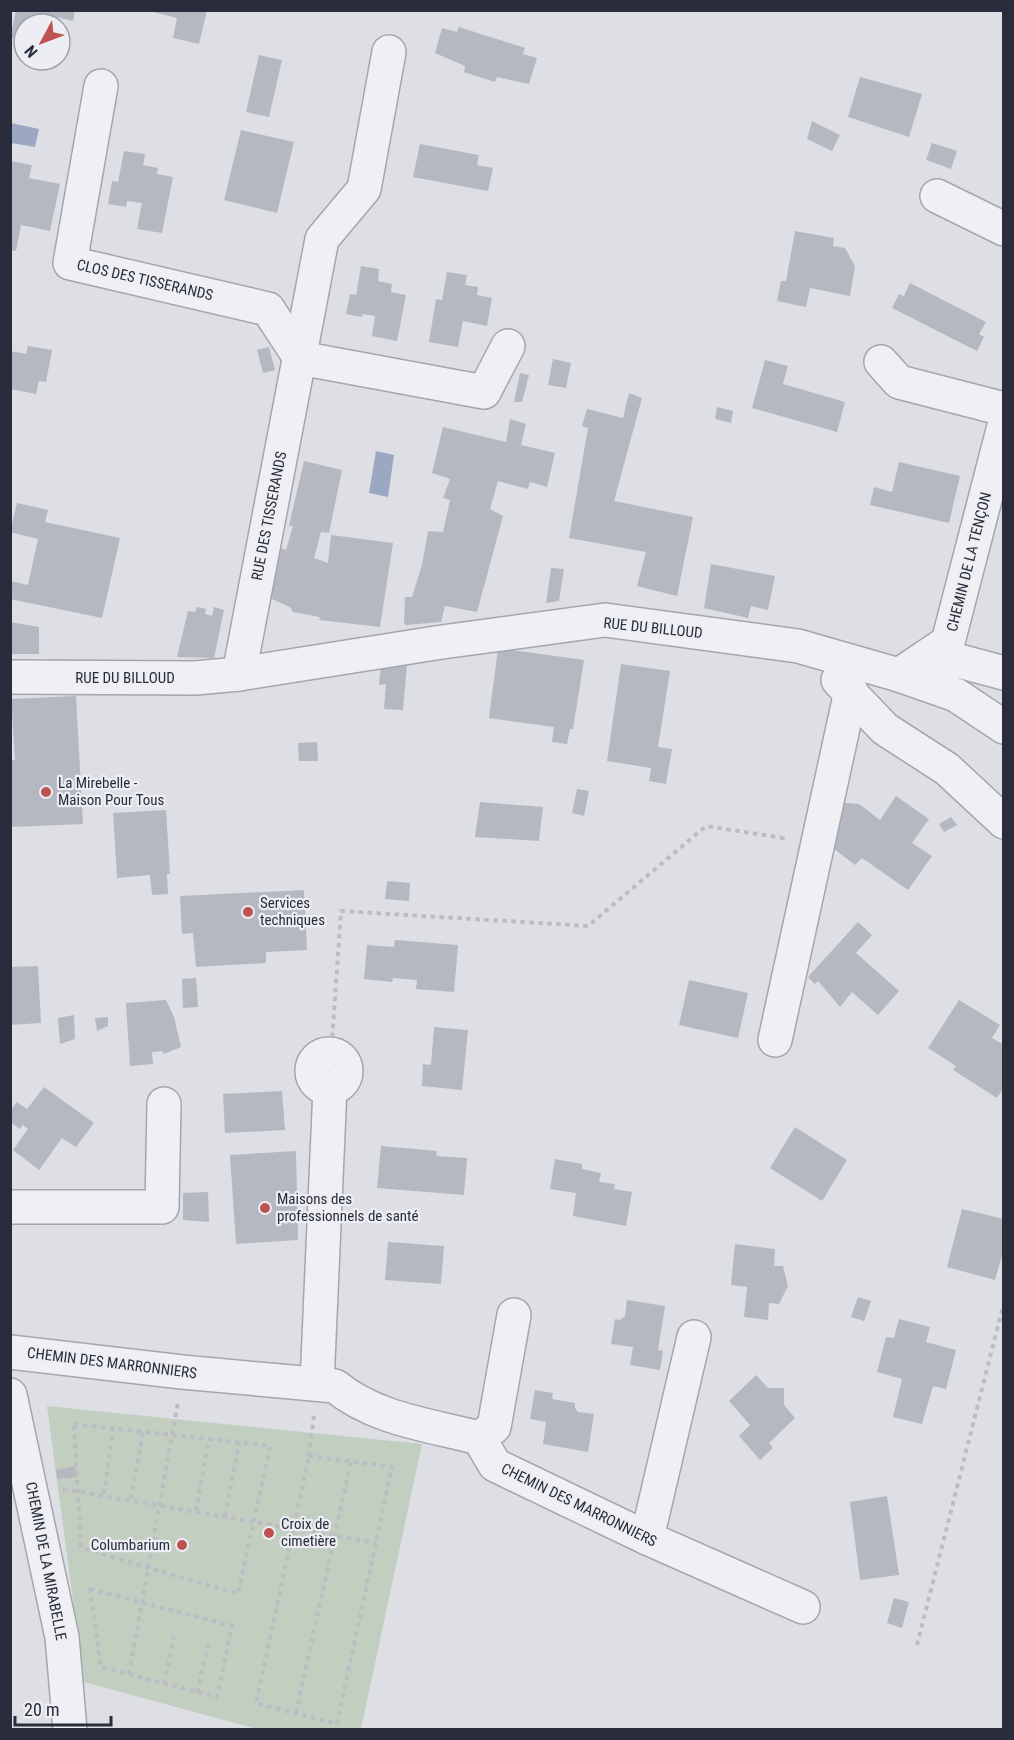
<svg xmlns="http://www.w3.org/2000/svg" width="1014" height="1740" viewBox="0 0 1014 1740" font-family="'Roboto Condensed',sans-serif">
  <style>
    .green { fill: #c1cec0 }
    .water { fill: #9ca8c1 }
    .building { fill: #b5b8c1 }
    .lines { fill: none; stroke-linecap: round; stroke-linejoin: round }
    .minor-casing { stroke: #a3a6ae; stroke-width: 36 }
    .path { stroke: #bcbdc4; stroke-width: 4; stroke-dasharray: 4.5 4.5; stroke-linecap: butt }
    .minor { stroke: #f0f0f4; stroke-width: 33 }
    .poi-dot { fill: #bd5250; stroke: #edeef3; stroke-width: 2 }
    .labels { text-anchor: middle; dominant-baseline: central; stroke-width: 4.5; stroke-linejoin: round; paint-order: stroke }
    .street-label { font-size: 15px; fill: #292c3a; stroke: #edeef3 }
    .poi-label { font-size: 15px; fill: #292c3a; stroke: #edeef3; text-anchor: start }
  </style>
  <rect width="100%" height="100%" fill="#dddfe5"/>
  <!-- green -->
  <path class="green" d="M47 1406 422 1444 361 1729H257L84 1682Z"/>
  <!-- water -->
  <g class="water">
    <path d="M11 123 39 129 35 147 11 143Z"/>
    <path d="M376 451 394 455 388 497 369 493Z"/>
  </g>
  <!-- building -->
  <g class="building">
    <path d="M16 10H75L73 21 43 14 41 24H24V41L10 38Z"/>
    <path d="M207 10 199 44 173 38 177 18 150 11Z"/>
    <path d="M459 27 525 48 523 54 537 58 529 84 497 77 495 82 464 72 465 66 435 53 442 28 457 32Z"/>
    <path d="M259 55 282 60 269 117 246 112Z"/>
    <path d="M860 77 922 94 909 137 848 117Z"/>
    <path d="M812 121 840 135 832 151 807 139Z"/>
    <path d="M241 130 294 142 277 213 224 200Z"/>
    <path d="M932 143 957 151 951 169 926 160Z"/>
    <path d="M420 144 479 155 477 165 493 168 488 191 413 177Z"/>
    <path d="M124 151 145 154 143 165 158 168 157 174 173 177 162 233 137 229 142 203 127 201 126 207 108 204 112 181 118 182Z"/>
    <path d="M10 161 32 165 29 178 60 184 50 231 21 225 16 251 10 250Z"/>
    <path d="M795 231 834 238 833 246 845 248 855 266 850 296 810 288 806 307 777 301 781 281H786Z"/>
    <path d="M361 266 379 269 378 281 392 284 391 292 406 295 397 341 372 336 375 316 363 314 362 317 346 314 350 294 356 295Z"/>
    <path d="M447 272 467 275 465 285 478 287 477 295 492 298 487 326 463 321 458 347 429 342 436 299 442 300Z"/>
    <path d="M910 283 986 322 979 334 984 337 977 351 892 308 899 294 904 296Z"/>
    <path d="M28 346 52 350 46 382 39 381 36 394 10 389V351L26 354Z"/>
    <path d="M269 347 275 370 263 373 257 350Z"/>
    <path d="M553 359 571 363 566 388 548 385Z"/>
    <path d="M765 360 788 366 783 384 845 402 837 432 752 408Z"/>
    <path d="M520 373 529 375 522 402H514Z"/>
    <path d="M629 393 642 398 614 501 693 517 677 596 637 586 646 552 569 538 588 428 582 426 587 409 623 418Z"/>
    <path d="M717 407 733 411 731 423 715 419Z"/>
    <path d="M510 419 526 424 521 445 555 453 547 487 530 482 528 489 498 481 490 509 503 516 477 612 445 606 441 622 406 625 404 623 405 597H412L422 565 428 531 443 532 450 500 443 498 450 479 432 473 443 427 506 442Z"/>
    <path d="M304 461 342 470 329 533 321 532 314 558 328 563 331 535 393 543 380 627 319 620 320 617 293 612 290 607 265 596 274 546 286 550 293 526H289Z"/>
    <path d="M899 462 960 476 949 523 870 505 874 487 892 492Z"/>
    <path d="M17 503 48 510 45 522 120 538 102 618 10 599V581L28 585 38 539 10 532Z"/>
    <path d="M711 564 775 576 768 610 751 606 748 618 704 608Z"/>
    <path d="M551 568 564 569 559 601 546 603Z"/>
    <path d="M197 607 206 609 205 614 212 616 214 607 224 610 214 658 177 657 188 611 195 612Z"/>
    <path d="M10 622 39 627V654H10Z"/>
    <path d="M498 648 584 660 573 729H570L567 744 552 742 554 727 489 718Z"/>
    <path d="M381 664H407L403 710 384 709 386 684 379 685Z"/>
    <path d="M621 664 670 671 658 747 672 749 666 784 649 781 651 768 607 761Z"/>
    <path d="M76 696 83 824 10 827V760H15L11 699Z"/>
    <path d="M317 742 318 761H299L298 743Z"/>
    <path d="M577 789 589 791 584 816 572 813Z"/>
    <path d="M896 796 929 819 912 843 932 856 908 890 862 858 855 865 825 842 835 802 859 804 880 820Z"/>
    <path d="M480 802 543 807 539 841 475 837Z"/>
    <path d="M166 810 170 874H167L168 894 152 895 150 875 117 878 113 813Z"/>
    <path d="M951 817 957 825 944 832 939 824Z"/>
    <path d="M387 881 410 883 409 901 385 899Z"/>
    <path d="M304 890 307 950 266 952V963L196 967 193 933 182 934 180 896Z"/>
    <path d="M858 922 872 935 856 953 899 991 878 1015 852 992 840 1007 818 981 815 984 808 977Z"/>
    <path d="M395 940 458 945 454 992 416 989 417 980 393 978 392 982 364 979 367 945 394 947Z"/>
    <path d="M38 966 41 1023 10 1025V967Z"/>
    <path d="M196 978 198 1007 183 1008 182 979Z"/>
    <path d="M689 980 748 993 738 1038 679 1025Z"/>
    <path d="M166 1000 174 1017 181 1047 164 1054 162 1051 152 1052 153 1064 130 1066 126 1003Z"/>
    <path d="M959 1000 1000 1025 992 1038 1004 1045V1087L997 1098 953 1070 956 1066 928 1048Z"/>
    <path d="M74 1015 75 1039 60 1044 58 1018Z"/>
    <path d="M108 1017V1026L97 1031 95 1018Z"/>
    <path d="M434 1027 468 1030 462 1090 422 1086 423 1064 431 1065Z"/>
    <path d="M44 1087 94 1123 76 1147 62 1138 39 1170 13 1150 28 1129 23 1125 20 1129 10 1122V1111L17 1102 27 1109Z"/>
    <path d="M282 1091 285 1130 225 1133 223 1094Z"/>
    <path d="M795 1127 847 1160 822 1201 770 1168Z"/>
    <path d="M381 1146 437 1151 436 1156 467 1158 464 1195 377 1188Z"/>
    <path d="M296 1151 298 1240 236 1244 230 1155Z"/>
    <path d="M555 1159 582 1164V1169L601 1173 599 1182 615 1184 614 1189 632 1192 626 1226 573 1216 576 1193 550 1189Z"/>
    <path d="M208 1192 209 1222 183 1220V1193Z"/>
    <path d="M962 1209 1004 1219V1249L995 1280 947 1267Z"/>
    <path d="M388 1242 444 1246 441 1284 385 1280Z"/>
    <path d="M735 1244 775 1249 774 1266H783L788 1286 779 1304 769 1303 768 1320 744 1317 747 1287 731 1285Z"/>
    <path d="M858 1297 871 1301 864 1321 851 1317Z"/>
    <path d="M627 1300 665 1306 658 1350 663 1351 660 1370 630 1365 633 1347 611 1344 615 1319 620 1320 625 1316Z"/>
    <path d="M899 1319 930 1327 926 1342 956 1350 946 1389 933 1386 922 1424 893 1417 902 1379 877 1372 886 1337 894 1338Z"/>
    <path d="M756 1375 768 1388H784V1405L795 1418 769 1443 773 1448 760 1460 739 1436 750 1425 729 1401Z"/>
    <path d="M535 1390 553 1393 552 1399 575 1403V1408L578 1412 594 1414 588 1452 543 1444 546 1422 530 1419Z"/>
    <path d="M75 1466 77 1477 57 1479 56 1470Z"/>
    <path d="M887 1496 899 1575 860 1580 850 1502Z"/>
    <path d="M894 1598 909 1602 902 1628 887 1623Z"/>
  </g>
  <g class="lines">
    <defs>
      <g id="minor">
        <path d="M101 86 70 263 268 309 300 358 484 392 508 346"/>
        <path d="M937 196 1004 229"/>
        <path d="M881 362 899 382 1004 409"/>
        <path d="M918 671 959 661 1004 673"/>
        <path d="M239 674 322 239 364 189 389 52"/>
        <path d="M899 675 948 642 1004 426"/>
        <path d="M10 677 195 678 239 674 442 642 605 620 798 646 899 675 956 695 1004 727"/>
        <path d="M838 680 885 729 947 769 1004 822"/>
        <path d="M775 1040 851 691"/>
        <circle cx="329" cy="1071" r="17"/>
        <path d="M10 1207H162L164 1104"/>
        <path d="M10 1352 182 1372 335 1386C375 1419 429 1425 479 1438L495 1465 647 1538 803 1607"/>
        <path d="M317 1384 330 1088"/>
        <path d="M10 1395 62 1637 70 1730"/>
        <path d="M479 1438 494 1427 514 1315"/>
        <path d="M647 1538 694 1337"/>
      </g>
    </defs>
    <!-- minor casing -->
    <use href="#minor" class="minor-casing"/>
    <!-- path -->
    <g class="path">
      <path d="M331 1055 341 911 588 926 706 826 783 838V835"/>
      <path d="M74 1424 270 1446 238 1594 81 1548Z"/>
      <path d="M309 1456 392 1467 337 1724 256 1703Z"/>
      <path d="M309 1456 314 1415"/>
      <path d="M63 1489 376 1543"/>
      <path d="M104 1494 113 1429"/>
      <path d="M131 1499 143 1432"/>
      <path d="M196 1511 208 1442"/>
      <path d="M225 1516 239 1443"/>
      <path d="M154 1539 162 1541"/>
      <path d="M90 1589 232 1626 217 1697 101 1667Z"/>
      <path d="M917 1645 1004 1302"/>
      <path d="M129 1674 178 1402"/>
      <path d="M164 1684 174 1636"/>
      <path d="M197 1692 208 1645"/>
      <path d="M296 1713 351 1461"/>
    </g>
    <!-- minor -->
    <use href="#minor" class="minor"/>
  </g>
  <!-- markers -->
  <g class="poi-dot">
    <circle cx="46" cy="792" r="6"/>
    <circle cx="248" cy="912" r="6"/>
    <circle cx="265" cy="1208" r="6"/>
    <circle cx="269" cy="1533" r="6"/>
    <circle cx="182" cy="1545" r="6"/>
  </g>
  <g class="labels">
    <!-- street labels -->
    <g class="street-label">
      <text transform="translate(145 280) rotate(13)">CLOS DES TISSERANDS</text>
      <text transform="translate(269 516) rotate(-79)">RUE DES TISSERANDS</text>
      <text transform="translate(969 562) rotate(-76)">CHEMIN DE LA TENÇON</text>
      <text transform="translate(653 628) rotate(6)">RUE DU BILLOUD</text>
      <text x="125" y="678">RUE DU BILLOUD</text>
      <text transform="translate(112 1363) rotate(7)">CHEMIN DES MARRONNIERS</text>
      <text transform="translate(579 1505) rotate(26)">CHEMIN DES MARRONNIERS</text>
      <text transform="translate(46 1561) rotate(79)">CHEMIN DE LA MIRABELLE</text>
    </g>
    <!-- poi labels -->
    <g class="poi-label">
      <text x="58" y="783">La Mirebelle -<tspan x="58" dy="17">Maison Pour Tous</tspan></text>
      <text x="260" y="903">Services<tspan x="260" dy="17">techniques</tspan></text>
      <text x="277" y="1199">Maisons des<tspan x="277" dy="17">professionnels de santé</tspan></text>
      <text x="281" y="1524">Croix de<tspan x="281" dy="17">cimetière</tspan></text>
      <text x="170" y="1545" text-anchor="end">Columbarium</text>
    </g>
  </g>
  <!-- border -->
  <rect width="1014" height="1740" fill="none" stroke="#292c3a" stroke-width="24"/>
  <!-- north arrow -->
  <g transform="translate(42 42) rotate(229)"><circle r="28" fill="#edeef3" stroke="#9fa0a9" stroke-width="1.5"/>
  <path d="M0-4.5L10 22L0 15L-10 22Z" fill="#bd5250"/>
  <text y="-9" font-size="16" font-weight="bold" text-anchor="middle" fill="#292c3a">N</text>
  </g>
  <!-- scale -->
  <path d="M15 1716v9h96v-9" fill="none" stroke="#292c3a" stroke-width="3"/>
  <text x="24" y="1716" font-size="18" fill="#292c3a" stroke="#edeef3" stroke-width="4.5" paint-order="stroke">20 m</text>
</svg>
